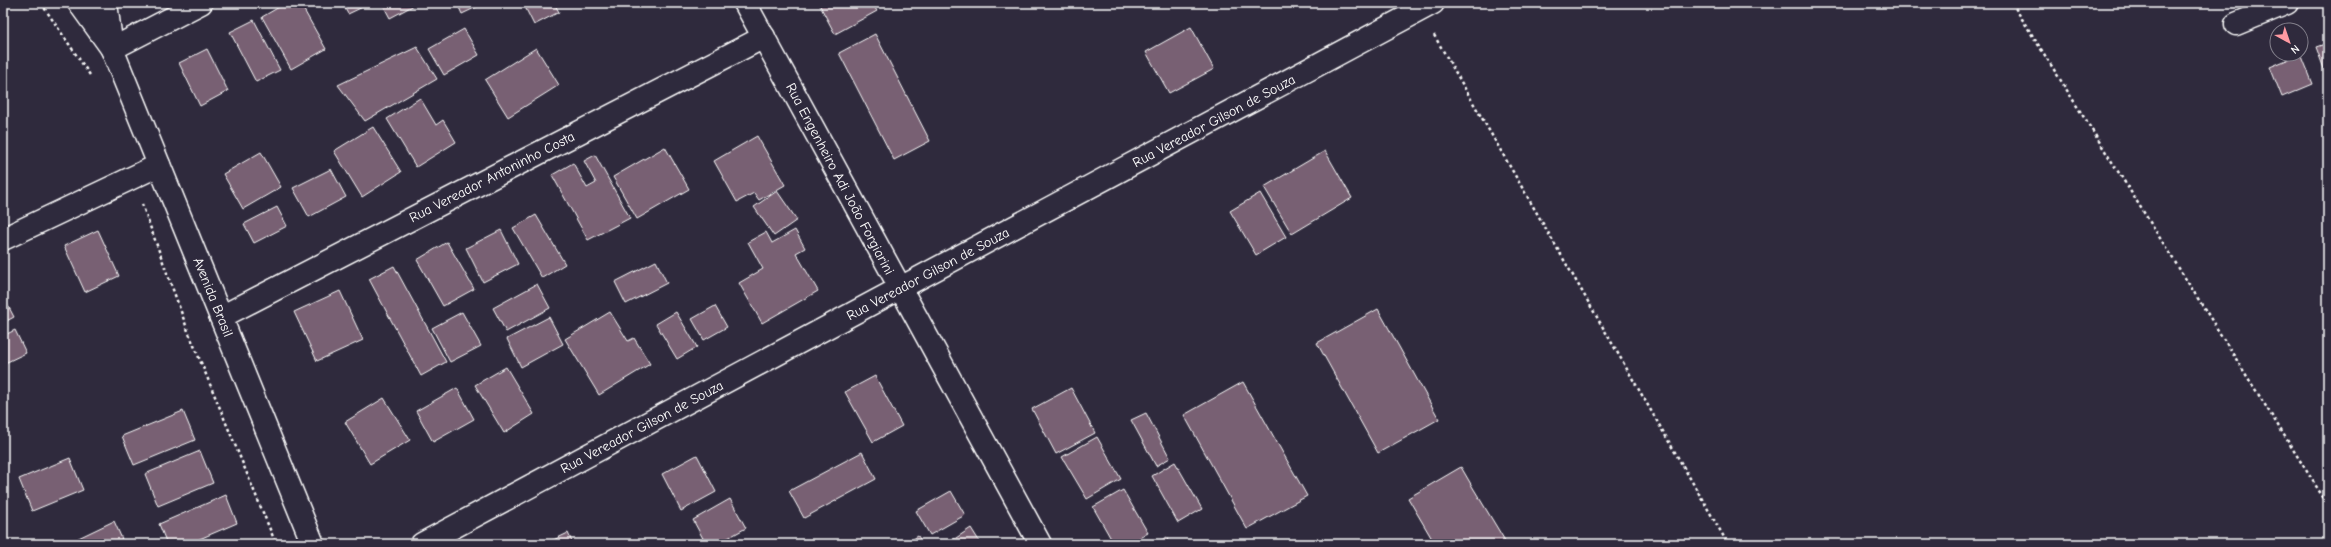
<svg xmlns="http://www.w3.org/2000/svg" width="2331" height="547" viewBox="0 0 2331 547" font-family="'Comic Neue',sans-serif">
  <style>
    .building { fill: #786073; stroke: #fff }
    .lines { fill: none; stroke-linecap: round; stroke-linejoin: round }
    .minor-casing { stroke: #fff; stroke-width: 25 }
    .path { stroke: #fff; stroke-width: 2.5; stroke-dasharray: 3 3; stroke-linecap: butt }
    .minor { stroke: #2f2a3d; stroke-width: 22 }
    .labels { text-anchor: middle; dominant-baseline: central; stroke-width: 4; stroke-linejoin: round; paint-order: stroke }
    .street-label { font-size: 14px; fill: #fff; stroke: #2f2a3d }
  </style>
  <rect width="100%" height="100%" fill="#2f2a3d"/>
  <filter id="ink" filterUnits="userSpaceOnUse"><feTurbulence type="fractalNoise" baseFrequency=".025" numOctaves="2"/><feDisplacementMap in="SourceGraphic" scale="8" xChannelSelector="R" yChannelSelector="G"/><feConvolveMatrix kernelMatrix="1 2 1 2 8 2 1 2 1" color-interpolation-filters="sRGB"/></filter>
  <g filter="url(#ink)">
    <!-- building -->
    <g class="building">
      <path d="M286 3H300L326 49 291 69 262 17Z"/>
      <path d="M342 3H369V4L348 14Z"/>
      <path d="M382 3H418L390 18Z"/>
      <path d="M457 3H485L462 14Z"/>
      <path d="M523 3H554L559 12 534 25Z"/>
      <path d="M820 3H872L877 11 835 34 819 4Z"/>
      <path d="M254 20 280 70 256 82 230 32Z"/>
      <path d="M1191 27 1214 69 1169 93 1146 52Z"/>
      <path d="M464 29 479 55 444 75 429 49Z"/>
      <path d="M875 34 930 141 894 160 839 53Z"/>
      <path d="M2328 43V77H2327L2316 47Z"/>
      <path d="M417 47 437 79 365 121 338 85Z"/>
      <path d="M536 48 559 85 508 117 485 80Z"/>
      <path d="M207 49 228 91 200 106 179 63Z"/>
      <path d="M2301 54 2313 84 2282 97 2270 67Z"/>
      <path d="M420 98 436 125 443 120 456 142 416 167 387 119Z"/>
      <path d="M373 127 401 172 362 197 334 151Z"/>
      <path d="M757 136 785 185 759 200 754 193 737 202 714 161Z"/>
      <path d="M665 147 689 189 637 219 613 177Z"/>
      <path d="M1325 151 1352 198 1292 234 1264 187Z"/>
      <path d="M261 152 281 187 243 209 223 174Z"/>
      <path d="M595 155 630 218 588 240 552 175 573 163 587 188 596 183 584 161Z"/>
      <path d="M331 169 346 197 309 217 293 188Z"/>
      <path d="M777 191 797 220 774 236 754 207Z"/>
      <path d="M1260 193 1286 237 1256 255 1230 211Z"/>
      <path d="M277 207 287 226 254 243 244 224Z"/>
      <path d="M536 215 565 264 542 278 513 228Z"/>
      <path d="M98 230 119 276 85 292 64 246Z"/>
      <path d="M501 230 518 264 483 282 466 248Z"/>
      <path d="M795 230 805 248 796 253 818 291 762 323 739 283 763 269 748 242 766 232 772 243Z"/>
      <path d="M447 242 474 289 443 306 417 260Z"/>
      <path d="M656 261 667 283 626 304 615 282Z"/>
      <path d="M394 266 446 362 421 376 369 279Z"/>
      <path d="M537 284 550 308 506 332 493 308Z"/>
      <path d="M340 291 363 340 317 361 294 312Z"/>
      <path d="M3 296 14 317 3 323Z"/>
      <path d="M715 306 727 327 704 340 692 319Z"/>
      <path d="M1378 309 1439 419 1378 453 1317 343Z"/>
      <path d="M462 312 481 346 450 362 432 328Z"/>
      <path d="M610 312 628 341 634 338 650 364 599 395 565 339Z"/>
      <path d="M676 312 697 347 677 359 656 324Z"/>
      <path d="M549 317 563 344 521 367 507 339Z"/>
      <path d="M15 330 26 353 3 364V336Z"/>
      <path d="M506 367 534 414 504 433 475 385Z"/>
      <path d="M875 376 902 426 873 442 845 392Z"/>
      <path d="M1243 382 1307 496 1247 529 1184 415Z"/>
      <path d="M457 388 474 419 433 442 416 411Z"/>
      <path d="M1071 388 1095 433 1056 454 1032 409Z"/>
      <path d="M384 398 410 440 370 464 345 422Z"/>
      <path d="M183 411 195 440 134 465 122 436Z"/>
      <path d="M1146 413 1170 458 1156 466 1131 420Z"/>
      <path d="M1097 437 1121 479 1087 499 1062 457Z"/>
      <path d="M200 451 213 483 158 506 145 474Z"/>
      <path d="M862 452 876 479 804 518 789 491Z"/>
      <path d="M697 455 716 492 681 511 662 474Z"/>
      <path d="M70 458 83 490 32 511 19 479Z"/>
      <path d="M1175 462 1202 509 1178 523 1152 476Z"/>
      <path d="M1461 467 1472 486 1507 544H1435L1408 498Z"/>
      <path d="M1123 490 1148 533 1129 544H1114L1093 507Z"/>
      <path d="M951 491 965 515 930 535 916 511Z"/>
      <path d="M226 495 237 523 188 544H167L159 524Z"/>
      <path d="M730 499 746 528 717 544H706L693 520Z"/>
      <path d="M114 521 122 539 112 544H66Z"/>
      <path d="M971 528 981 544H947Z"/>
      <path d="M568 533 573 544H545Z"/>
      <path d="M918 536 923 544H905Z"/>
      <path d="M1167 537 1171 544H1155Z"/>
    </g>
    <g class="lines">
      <defs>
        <g id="minor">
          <path d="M79 3 110 46"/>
          <path d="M106 3 112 49 313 544"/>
          <path d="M745 3 1040 544"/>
          <path d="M2236 24 2287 3"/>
          <path d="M112 49 201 3"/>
          <path d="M3 239 159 165"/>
          <path d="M221 317 764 37"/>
          <path d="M422 544 1433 3"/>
        </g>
      </defs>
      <!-- minor casing -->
      <use href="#minor" class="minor-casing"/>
      <!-- path -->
      <g class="path">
        <path d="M41 3 90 75"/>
        <path d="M2012 3 2328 505"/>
        <path d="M1434 35 1728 544"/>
        <path d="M142 204 188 331 276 544"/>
      </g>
      <!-- minor -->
      <use href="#minor" class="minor"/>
    </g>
  </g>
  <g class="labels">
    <!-- street labels -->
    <g class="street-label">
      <text transform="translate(1214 121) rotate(-28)">Rua Vereador Gilson de Souza</text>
      <text transform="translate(492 177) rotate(-27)">Rua Vereador Antoninho Costa</text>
      <text transform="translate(840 179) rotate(62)">Rua Engenheiro Adi João Forgiarini</text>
      <text transform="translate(928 274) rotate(-28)">Rua Vereador Gilson de Souza</text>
      <text transform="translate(213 297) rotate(68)">Avenida Brasil</text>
      <text transform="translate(642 427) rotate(-28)">Rua Vereador Gilson de Souza</text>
    </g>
  </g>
  <!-- margin -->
  <rect width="2331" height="547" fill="none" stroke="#2f2a3d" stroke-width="16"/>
  <rect x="8" y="8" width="2315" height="531" fill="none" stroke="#fff" stroke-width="1.5" filter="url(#ink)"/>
  <!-- north arrow -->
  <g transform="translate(2289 42) rotate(140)"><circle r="19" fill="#2f2a3d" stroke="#827f8b"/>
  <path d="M0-3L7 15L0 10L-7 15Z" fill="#ff9aa2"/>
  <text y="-6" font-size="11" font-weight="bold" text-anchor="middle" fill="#ffffff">N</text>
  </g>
</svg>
